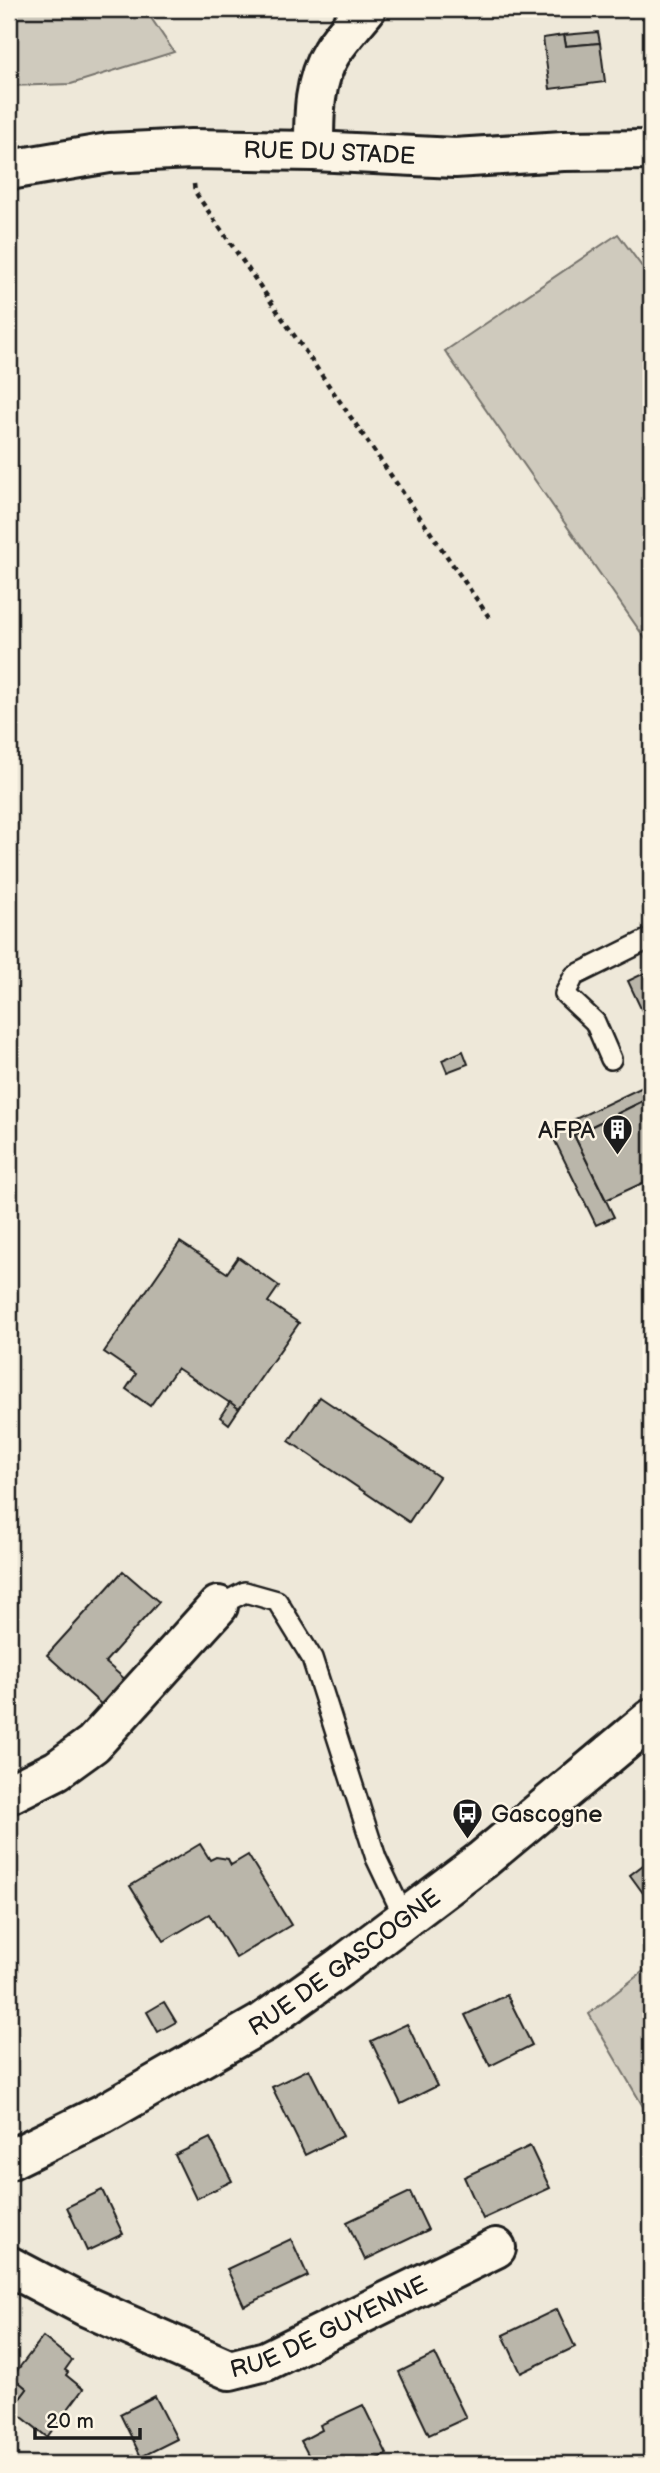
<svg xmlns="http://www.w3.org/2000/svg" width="660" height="2473" viewBox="0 0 660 2473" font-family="'Balsamiq Sans',sans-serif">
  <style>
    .green { fill: #cfcabd; stroke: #76736c; stroke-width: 2 }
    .building { fill: #bab6aa; stroke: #1c1c1c; stroke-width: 2 }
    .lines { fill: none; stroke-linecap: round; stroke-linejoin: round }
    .lane-casing { stroke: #1c1c1c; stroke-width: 24 }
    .street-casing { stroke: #1c1c1c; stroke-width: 44 }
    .secondary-casing { stroke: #1c1c1c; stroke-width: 44 }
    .path { stroke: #1c1c1c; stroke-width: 4.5; stroke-dasharray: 5 5; stroke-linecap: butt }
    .lane { stroke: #fcf5e5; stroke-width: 19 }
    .street { stroke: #fcf5e5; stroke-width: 38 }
    .secondary { stroke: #fcf5e5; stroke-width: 38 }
    .labels { text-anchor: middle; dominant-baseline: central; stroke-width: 5; stroke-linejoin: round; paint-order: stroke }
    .street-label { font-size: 24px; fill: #1c1c1c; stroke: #fcf5e5 }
    .poi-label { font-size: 24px; fill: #1c1c1c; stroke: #fcf5e5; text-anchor: end }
  </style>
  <rect width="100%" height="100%" fill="#eee8d9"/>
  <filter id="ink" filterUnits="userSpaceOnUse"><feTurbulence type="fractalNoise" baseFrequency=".0143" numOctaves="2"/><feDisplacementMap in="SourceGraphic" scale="14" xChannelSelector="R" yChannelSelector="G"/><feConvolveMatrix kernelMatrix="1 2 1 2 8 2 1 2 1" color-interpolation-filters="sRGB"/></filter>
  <g filter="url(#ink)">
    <!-- green -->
    <g class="green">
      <path d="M9 9H145L174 52 71 84 9 86Z"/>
      <path d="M618 234 651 279V647L445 351Z"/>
      <path d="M651 1965V2120L589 2014Z"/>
    </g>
    <!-- building -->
    <g class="building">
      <path d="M598 32 600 43 566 46 564 35Z"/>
      <path d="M564 35 566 46 600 43 605 82 550 89 543 38Z"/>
      <path d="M651 970V1030L628 981Z"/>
      <path d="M463 1051 468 1064 447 1072 442 1060Z"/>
      <path d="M651 1083V1097L574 1135 614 1217 596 1225 550 1131Z"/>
      <path d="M651 1097V1179L606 1200 574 1135Z"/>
      <path d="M180 1242 227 1273 238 1257 279 1286 268 1302 299 1323 239 1409 177 1368 150 1406 126 1389 136 1374 104 1352Z"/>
      <path d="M320 1397 439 1477 409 1522 289 1441Z"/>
      <path d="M230 1402 239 1409 229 1424 220 1417Z"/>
      <path d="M123 1571 159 1602 105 1662 126 1680 103 1706 47 1655Z"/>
      <path d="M200 1844 210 1860 216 1857 228 1859 231 1865 248 1855 291 1925 236 1958 209 1914 164 1941 130 1886Z"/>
      <path d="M651 1859V1904L630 1875Z"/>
      <path d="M507 1995 532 2045 490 2066 465 2015Z"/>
      <path d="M164 2002 176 2022 158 2032 147 2012Z"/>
      <path d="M407 2024 437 2086 401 2104 371 2041Z"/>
      <path d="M309 2069 343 2136 305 2155 272 2087Z"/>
      <path d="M210 2138 232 2181 196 2199 175 2155Z"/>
      <path d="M530 2146 550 2188 483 2219 464 2177Z"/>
      <path d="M102 2190 123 2234 87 2251 67 2207Z"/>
      <path d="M410 2192 428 2230 365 2260 347 2222Z"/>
      <path d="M291 2239 308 2276 244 2306 227 2269Z"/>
      <path d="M557 2309 575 2347 521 2373 503 2335Z"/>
      <path d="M43 2337 72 2360 65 2370 68 2372 66 2375 83 2389 47 2437 12 2409 27 2389 12 2377Z"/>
      <path d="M435 2354 466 2418 429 2435 399 2372Z"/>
      <path d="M19 2382 27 2389 12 2409 9 2407V2396Z"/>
      <path d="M155 2396 177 2439 141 2457 120 2414Z"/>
      <path d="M363 2405 387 2454 366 2464H360L358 2461 351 2464H313L301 2441 322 2430 320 2425Z"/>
    </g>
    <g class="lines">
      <defs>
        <g id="lane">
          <path d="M611 1059 595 1022 565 994 574 976 651 938"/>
          <path d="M218 1606 245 1592 277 1601 312 1658 376 1858 405 1919"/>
        </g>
        <g id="street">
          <path d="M314 151C314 118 313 82 331 53 341 38 354 23 366 9"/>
          <path d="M9 1794 57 1770 93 1744 218 1606"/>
          <path id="s1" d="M9 2266 85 2306 230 2370 266 2361 496 2248"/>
        </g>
        <g id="secondary">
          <path id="s2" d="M9 170 109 153 191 149 314 151 455 158 563 151 651 150"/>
          <path id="s3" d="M9 2160 103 2114 262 2023 339 1968 481 1861 651 1719"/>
        </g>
      </defs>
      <!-- lane casing -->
      <use href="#lane" class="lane-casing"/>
      <!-- street casing -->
      <use href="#street" class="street-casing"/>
      <!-- secondary casing -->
      <use href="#secondary" class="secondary-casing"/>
      <!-- path -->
      <path class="path" d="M194 184 195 192 491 620"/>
      <!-- lane -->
      <use href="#lane" class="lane"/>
      <!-- street -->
      <use href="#street" class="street"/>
      <!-- secondary -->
      <use href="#secondary" class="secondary"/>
    </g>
  </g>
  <!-- icons -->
  <defs>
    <symbol id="building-pin" viewBox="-11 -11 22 30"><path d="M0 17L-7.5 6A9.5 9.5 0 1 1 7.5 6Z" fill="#1c1c1c" stroke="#fcf5e5"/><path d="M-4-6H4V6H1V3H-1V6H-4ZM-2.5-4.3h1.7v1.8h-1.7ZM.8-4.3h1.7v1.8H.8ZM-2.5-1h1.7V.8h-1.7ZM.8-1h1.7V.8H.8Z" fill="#fff"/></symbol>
    <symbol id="bus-pin" viewBox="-11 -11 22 30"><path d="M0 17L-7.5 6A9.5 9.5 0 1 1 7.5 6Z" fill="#1c1c1c" stroke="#fcf5e5"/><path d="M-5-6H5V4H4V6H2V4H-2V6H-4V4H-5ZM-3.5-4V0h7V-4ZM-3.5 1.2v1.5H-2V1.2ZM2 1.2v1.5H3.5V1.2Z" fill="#fff"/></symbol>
  </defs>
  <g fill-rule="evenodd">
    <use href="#building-pin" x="600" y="1112" width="35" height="47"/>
    <use href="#bus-pin" x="450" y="1796" width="35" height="47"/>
  </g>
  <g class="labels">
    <!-- street labels -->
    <g class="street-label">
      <text stroke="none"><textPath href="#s2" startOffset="322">RUE DU STADE</textPath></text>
      <text stroke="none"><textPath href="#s3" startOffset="390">RUE DE GASCOGNE</textPath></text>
      <text stroke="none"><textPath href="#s1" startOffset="352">RUE DE GUYENNE</textPath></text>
    </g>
    <!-- poi labels -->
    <g class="poi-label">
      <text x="595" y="1130">AFPA</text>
      <text x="491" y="1814" text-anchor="start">Gascogne</text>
    </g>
  </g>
  <!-- margin -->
  <rect width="660" height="2473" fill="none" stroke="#fcf5e5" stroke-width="35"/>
  <rect x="18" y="18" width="625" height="2438" fill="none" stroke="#1c1c1c" stroke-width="2.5" filter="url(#ink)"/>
  <!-- scale -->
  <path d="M35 2428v10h105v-10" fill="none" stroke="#1c1c1c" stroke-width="3.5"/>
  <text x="46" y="2428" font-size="21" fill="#1c1c1c" stroke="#fcf5e5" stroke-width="5" paint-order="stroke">20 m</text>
</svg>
